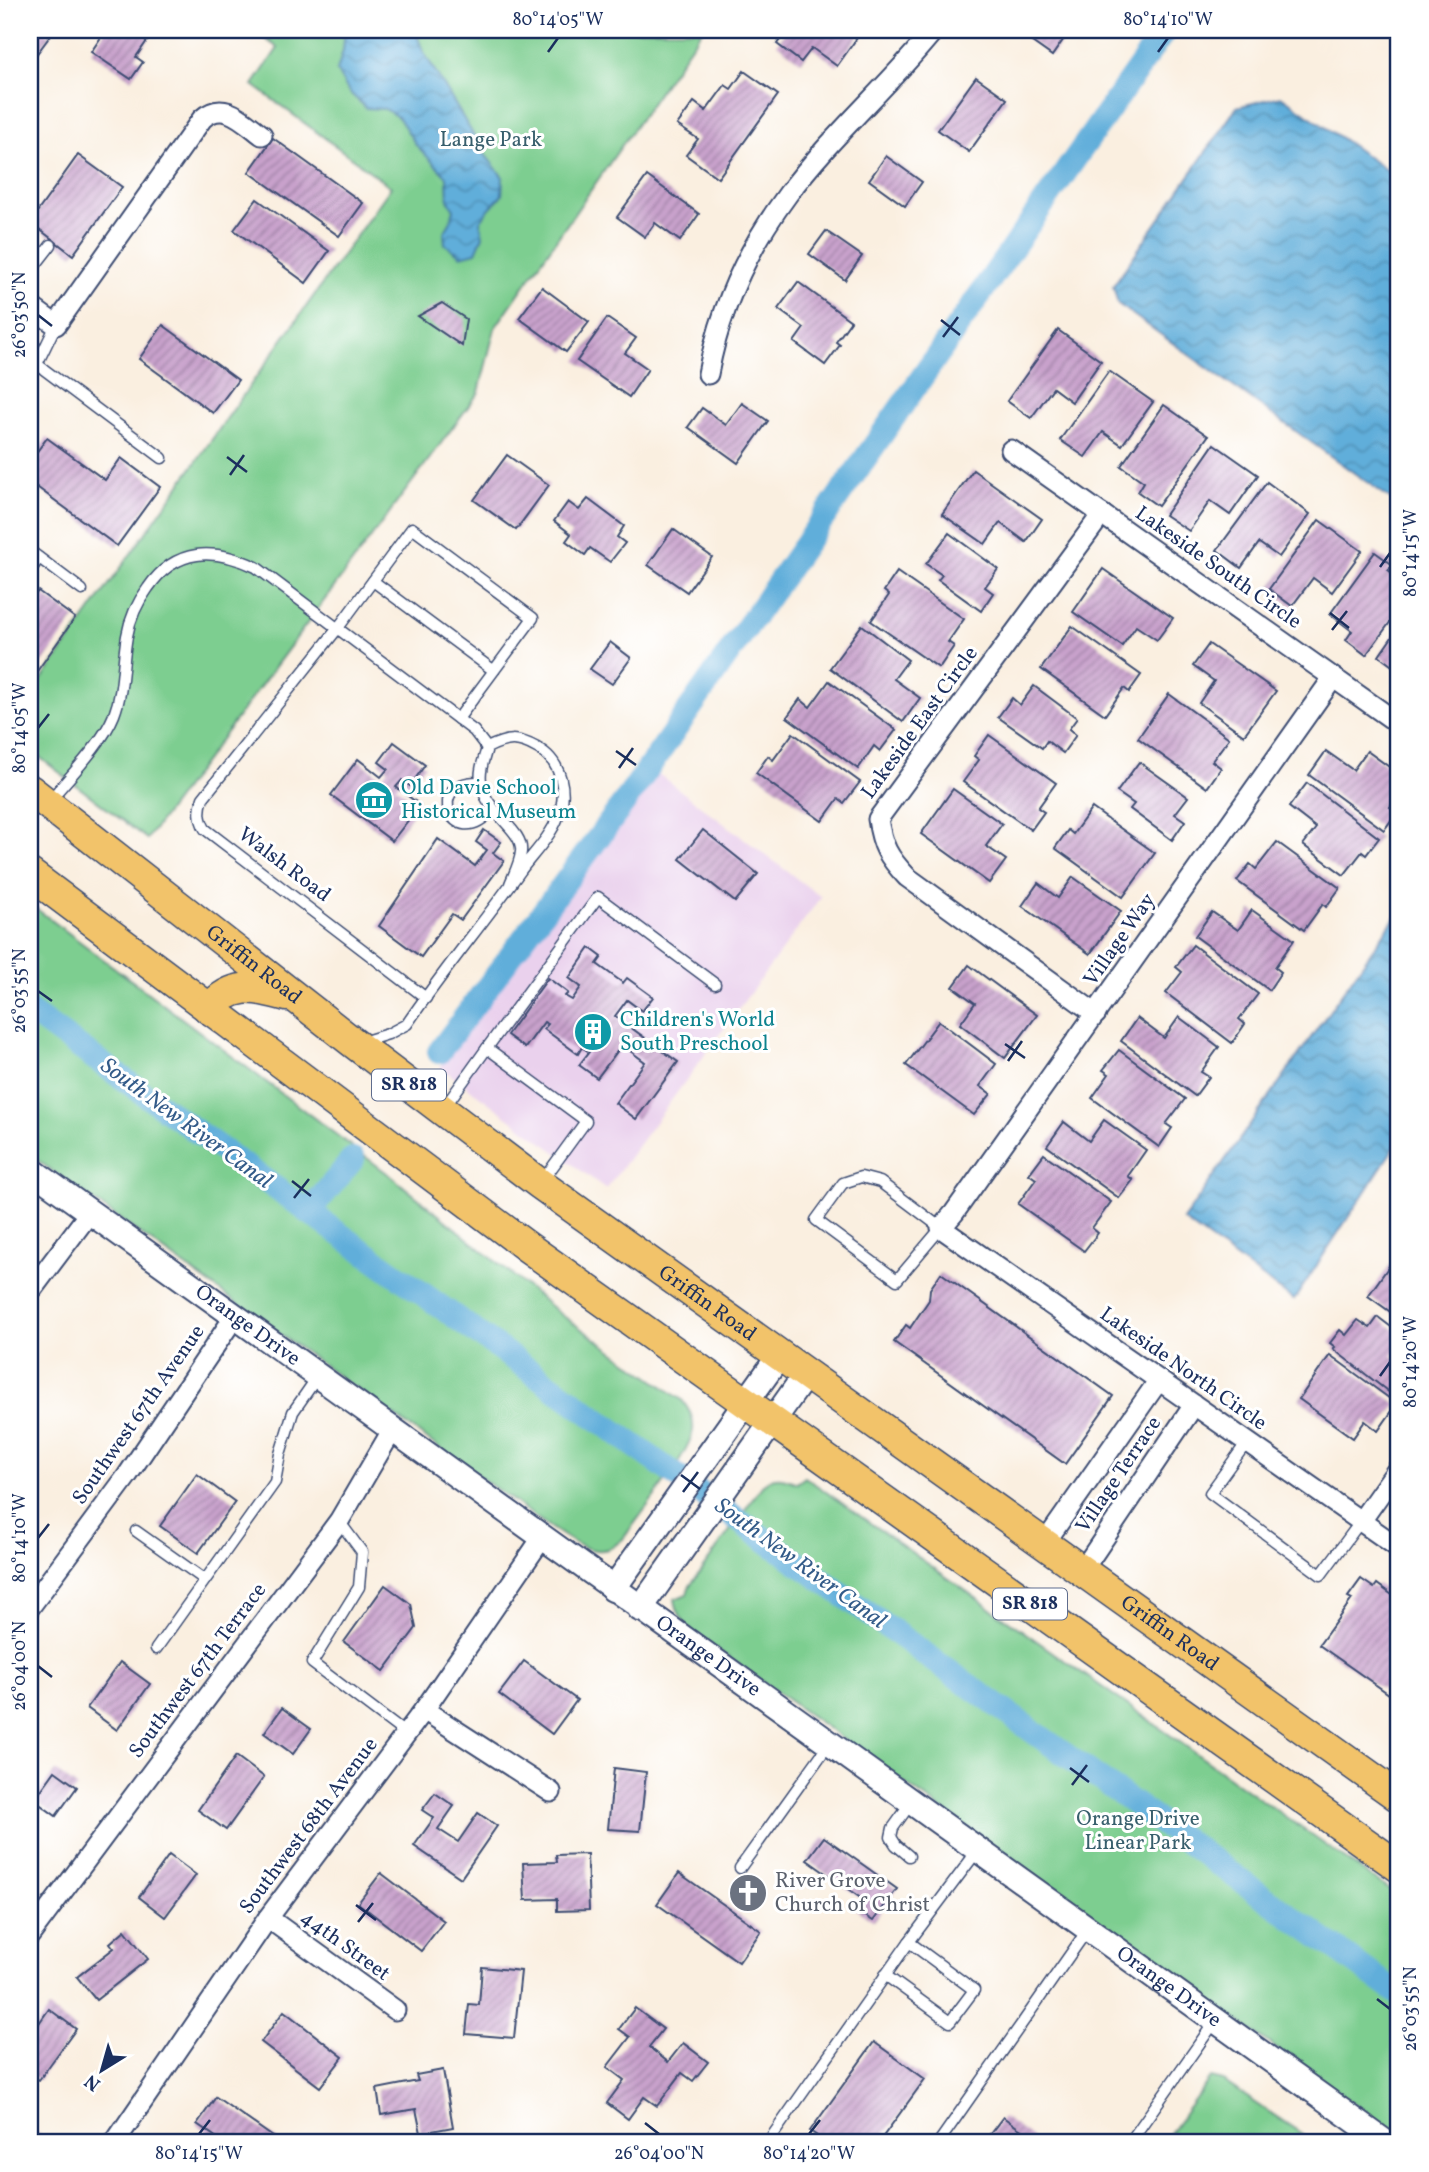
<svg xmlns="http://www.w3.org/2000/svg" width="1429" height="2172" viewBox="0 0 1429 2172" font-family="Vollkorn,serif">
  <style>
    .built { fill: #ead1ed }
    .green { fill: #7dce90; stroke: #4c7e77; stroke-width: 2 }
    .water { fill: url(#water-waves); stroke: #3e6e9c; stroke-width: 2 }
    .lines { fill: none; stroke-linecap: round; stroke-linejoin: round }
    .canal { stroke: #60aeda; stroke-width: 24 }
    .building { fill: url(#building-hatch) }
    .service-casing { stroke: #3c4c72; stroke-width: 13 }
    .minor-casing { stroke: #3c4c72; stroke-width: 23 }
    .tertiary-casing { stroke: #3c4c72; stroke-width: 28 }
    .primary-casing { stroke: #3c4c72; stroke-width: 33 }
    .service { stroke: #fff; stroke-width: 10 }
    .minor { stroke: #fff; stroke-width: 19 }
    .tertiary { stroke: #fff; stroke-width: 24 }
    .primary { stroke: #f2c36a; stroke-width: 30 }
    .ticks { fill: none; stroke: #1b2f5e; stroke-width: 2.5 }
    .labels { text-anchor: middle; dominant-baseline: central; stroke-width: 6; stroke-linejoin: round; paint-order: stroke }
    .shield { fill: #fff; stroke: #5f6d8e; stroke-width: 2 }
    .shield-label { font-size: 19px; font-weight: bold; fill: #1b2f5e }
    .park-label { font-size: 21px; fill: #385f6d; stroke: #fff }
    .street-label { font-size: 21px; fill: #1b2f5e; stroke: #fff }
    .culture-label { font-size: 21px; fill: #0d838f; stroke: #fff; text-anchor: start }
    .worship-label { font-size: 21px; fill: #5b616d; stroke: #fff; text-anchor: start }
    .water-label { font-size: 23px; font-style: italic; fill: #335b89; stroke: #fff }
    .neatline { fill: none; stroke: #1b2f5e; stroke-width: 2.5 }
    .ticks-label { font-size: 18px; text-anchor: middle; fill: #1b2f5e }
  </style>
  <defs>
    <pattern id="water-waves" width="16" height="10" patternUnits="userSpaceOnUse" patternTransform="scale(1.75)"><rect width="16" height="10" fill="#60aeda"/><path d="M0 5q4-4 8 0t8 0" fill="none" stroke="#4e8eb4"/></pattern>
    <pattern id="building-hatch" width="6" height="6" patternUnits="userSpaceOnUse" patternTransform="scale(1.75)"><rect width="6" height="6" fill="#c9a2cc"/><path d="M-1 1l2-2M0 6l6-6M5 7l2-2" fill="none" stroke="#a284a9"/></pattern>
  </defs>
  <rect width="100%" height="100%" fill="#fff"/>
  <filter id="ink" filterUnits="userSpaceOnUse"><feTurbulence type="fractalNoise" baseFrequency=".0143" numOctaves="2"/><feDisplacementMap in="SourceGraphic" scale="14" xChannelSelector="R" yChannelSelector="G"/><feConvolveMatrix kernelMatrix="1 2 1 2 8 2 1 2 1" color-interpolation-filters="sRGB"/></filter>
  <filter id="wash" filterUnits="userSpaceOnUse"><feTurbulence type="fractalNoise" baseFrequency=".00686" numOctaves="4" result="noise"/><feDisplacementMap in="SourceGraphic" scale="28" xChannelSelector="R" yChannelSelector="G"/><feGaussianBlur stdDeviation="1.57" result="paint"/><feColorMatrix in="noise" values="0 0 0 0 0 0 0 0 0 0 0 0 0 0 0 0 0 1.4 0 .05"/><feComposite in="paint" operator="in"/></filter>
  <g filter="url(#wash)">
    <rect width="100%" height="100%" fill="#faefe0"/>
    <!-- built -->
    <path class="built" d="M653 770 821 897 606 1189 440 1067 589 864Z"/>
    <!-- green -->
    <g class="green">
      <path d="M253 30H702L495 328 479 392 147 839 30 750V696L391 187 253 85 278 48Z"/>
      <path d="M30 904 391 1176 559 1313 682 1400C689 1410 694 1417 693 1430 690 1454 639 1516 623 1539 619 1542 613 1548 608 1549 587 1555 565 1537 548 1526L30 1155Z"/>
      <path d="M805 1477 1399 1897V2136L694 1633C684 1623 677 1614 675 1599L687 1594 690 1586 762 1486C772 1474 783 1477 797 1483Z"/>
      <path d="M1210 2078 1223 2081 1314 2142H1164Z"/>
    </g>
    <!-- water -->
    <g class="water">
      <path d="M345 30H415L423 51 486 156 503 177 502 195 488 210 480 222 483 236 476 252 461 256 445 244 444 233 450 223 454 209 448 200 447 177 416 145 399 118 385 109 366 108 349 92 337 71 343 50Z"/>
      <path d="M1281 96 1399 179V505L1118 304 1113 286 1237 107Z"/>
      <path d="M1399 912V1140L1294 1300 1183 1220Z"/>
    </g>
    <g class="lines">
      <!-- canal -->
      <g class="canal">
        <path d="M30 1012 1399 1994"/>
        <path d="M439 1052 624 803 1165 30"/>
        <path d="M309 1212 353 1159"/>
      </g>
    </g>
    <g id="blocks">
      <!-- building -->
      <g class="building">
        <path d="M30 30H41L50 36 30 63Z"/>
        <path d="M106 30H137L149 38 136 57 143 62 131 79 91 52Z"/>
        <path d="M787 30H851L859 35 837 66 812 48 801 62 777 44Z"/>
        <path d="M1015 30H1070L1052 56Z"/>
        <path d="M744 71 778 95 718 178 686 155 698 139 677 125 694 102 706 111 725 85 731 89Z"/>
        <path d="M976 77 1007 99 969 152 938 130Z"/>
        <path d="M273 138 363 203 339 236 249 172Z"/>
        <path d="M78 155 122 187 73 255 30 222Z"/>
        <path d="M886 156 922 182 905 206 869 180Z"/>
        <path d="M647 176 699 214 680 241 655 223 645 237 617 217Z"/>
        <path d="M257 199 329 251 306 283 234 230Z"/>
        <path d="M826 231 862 256 845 280 809 254Z"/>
        <path d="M798 282 851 321 836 342 840 345 825 365 794 342 804 328 778 309Z"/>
        <path d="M542 287 589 322 566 352 519 318Z"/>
        <path d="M442 303 466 319 462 346 418 316Z"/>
        <path d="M607 318 636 338 625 353 648 369 629 397 577 361Z"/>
        <path d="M163 325 238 380 213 413 139 359Z"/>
        <path d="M1058 330 1101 361 1072 402 1053 388 1031 418 1007 401Z"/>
        <path d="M1109 371 1153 402 1122 445 1103 432 1085 457 1060 440Z"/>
        <path d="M742 403 768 421 738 463 688 427 702 408 726 425Z"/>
        <path d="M1164 405 1208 436 1158 506 1138 492 1144 482 1121 466Z"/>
        <path d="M47 438 105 480 121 458 160 487 117 546 30 482V461Z"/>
        <path d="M1214 444 1258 475 1230 515 1210 501 1189 531 1165 515Z"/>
        <path d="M507 455 549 485 516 530 474 500Z"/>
        <path d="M973 470 1042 519 1026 542 1000 523 985 544 942 514Z"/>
        <path d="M1267 482 1310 514 1279 557 1259 543 1241 568 1217 550Z"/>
        <path d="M588 499 624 526 617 537 625 543 610 562 590 548 585 555 566 541 571 534 554 521 568 502 579 510Z"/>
        <path d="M1319 520 1362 551 1332 592 1313 578 1292 606 1269 589Z"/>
        <path d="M673 529 712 557 687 592 648 565Z"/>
        <path d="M949 533 998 569 985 587 993 593 981 611 938 580 942 575 926 564Z"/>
        <path d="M1375 552 1393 565 1388 570 1399 578V610L1366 655 1346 640 1352 631 1330 614Z"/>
        <path d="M1103 569 1173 618 1157 640 1136 626 1122 646 1073 612Z"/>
        <path d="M897 572 964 619 948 642 954 646 939 668 871 621 889 595 884 591Z"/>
        <path d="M38 591 75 618 30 681V602Z"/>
        <path d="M862 625 908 660 894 679 920 698 903 722 830 668Z"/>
        <path d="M1072 626 1141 675 1129 692 1124 688 1105 715 1041 669Z"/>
        <path d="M1399 627V671L1379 656Z"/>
        <path d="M610 642 631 658 612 684 590 669Z"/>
        <path d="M1209 644 1276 691 1244 735 1199 703 1214 681 1193 666Z"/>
        <path d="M829 681 896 730 880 751 874 746 858 769 787 717 800 699 810 707Z"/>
        <path d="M1034 686 1077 718 1069 729 1076 735 1063 753 1047 741 1042 748 998 717 1012 698 1020 705Z"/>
        <path d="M1169 694 1229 738 1212 761 1221 768 1207 788 1138 738Z"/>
        <path d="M793 733 860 782 844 803 838 799 822 821 756 773 768 756 773 760Z"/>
        <path d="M989 735 1056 783 1038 808 1044 812 1031 830 963 782 979 760 974 756Z"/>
        <path d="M394 742 425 765 410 786 402 780 396 787 420 805 392 841 331 795 358 759 381 777 388 769 379 762Z"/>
        <path d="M1326 751 1353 770 1367 751 1399 774V795L1390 807 1397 812 1384 830 1309 775Z"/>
        <path d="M1139 762 1188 797 1175 814 1185 821 1172 840 1130 809 1134 804 1117 792Z"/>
        <path d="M1307 783 1379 838 1366 855 1362 852 1344 875 1303 845 1316 828 1289 807Z"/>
        <path d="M953 789 1002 824 986 846 1006 860 989 883 921 834Z"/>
        <path d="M1092 808 1155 853 1123 897 1055 848 1068 830 1073 834Z"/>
        <path d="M484 830 501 842 493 853 504 861 461 920 452 914 421 957 379 926 438 839 475 866 487 850 476 842Z"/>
        <path d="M703 830 758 874 735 902 680 859Z"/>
        <path d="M1277 842 1340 888 1326 907 1323 904 1304 930 1237 881 1250 864 1256 869Z"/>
        <path d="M1073 877 1121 911 1090 954 1022 906 1038 883 1058 898Z"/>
        <path d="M1252 910 1294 940 1275 967 1281 972 1269 990 1195 936 1212 912 1238 930Z"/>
        <path d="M1193 945 1258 994 1239 1019 1245 1024 1232 1043 1166 993 1182 972 1176 967Z"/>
        <path d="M590 948 602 957 597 964 623 983 627 978 653 997 642 1011 627 1000 615 1016 678 1062 636 1119 615 1103 645 1062 622 1045 597 1078 579 1065 589 1052 582 1047 578 1054 544 1029 548 1024 544 1022 525 1048 507 1035 548 978 568 993 565 996 572 1000 581 987 569 978Z"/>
        <path d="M969 965 1037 1015 1005 1058 960 1024 975 1003 953 987Z"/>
        <path d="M1179 1017 1219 1047 1201 1072 1209 1077 1195 1096 1121 1041 1137 1018 1164 1038Z"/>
        <path d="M939 1021 996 1064 980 1086 991 1094 974 1115 906 1065Z"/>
        <path d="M1119 1050 1185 1099 1166 1124 1172 1128 1159 1147 1092 1098 1109 1074 1103 1070Z"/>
        <path d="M1104 1120 1146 1150 1128 1176 1133 1180 1119 1198 1047 1146 1064 1122 1089 1141Z"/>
        <path d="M1044 1154 1111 1202 1092 1228 1098 1233 1084 1251 1018 1204 1036 1179 1029 1174Z"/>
        <path d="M1399 1252V1318L1368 1296Z"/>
        <path d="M941 1273 1113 1396 1065 1464 894 1342 906 1325 910 1328 929 1300 930 1289Z"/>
        <path d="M1378 1317 1399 1333V1347L1392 1356 1399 1361V1400L1333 1349 1335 1347 1330 1343 1340 1330 1346 1335 1358 1320 1370 1328Z"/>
        <path d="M1330 1355 1397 1404 1378 1431 1365 1421 1353 1438 1299 1399Z"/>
        <path d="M197 1474 235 1502 198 1553 160 1526Z"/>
        <path d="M1361 1579 1374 1588 1377 1584 1399 1600V1701L1319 1645 1352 1599 1348 1597Z"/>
        <path d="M385 1585 411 1604 416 1628 384 1671 344 1642Z"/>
        <path d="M524 1661 577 1700 552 1734 499 1694Z"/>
        <path d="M120 1662 150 1684 117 1730 87 1708Z"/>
        <path d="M282 1708 311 1729 293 1754 264 1733Z"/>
        <path d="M236 1756 264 1777 226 1830 198 1810Z"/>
        <path d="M614 1768 646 1772 640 1831 608 1829Z"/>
        <path d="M55 1771 77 1787 56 1816 34 1800Z"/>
        <path d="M435 1793 454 1806 438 1829 458 1842 478 1813 497 1826 461 1878 414 1846 434 1818 422 1810Z"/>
        <path d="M824 1837 897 1889 873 1921 855 1909 862 1899 807 1860Z"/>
        <path d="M587 1854 589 1910 557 1911V1899L525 1900 523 1863 557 1862 556 1855Z"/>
        <path d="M169 1855 196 1875 165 1917 139 1897Z"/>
        <path d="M381 1873 444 1921 421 1951 358 1903Z"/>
        <path d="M679 1873 761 1931 739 1962 657 1904Z"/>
        <path d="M125 1930 148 1959 96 2000 77 1977 114 1948 110 1943Z"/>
        <path d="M482 1967 521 1971 514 2038 466 2034 469 2004 479 2005Z"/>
        <path d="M635 2008 663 2029 649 2047 668 2062 683 2043 708 2062 693 2081 682 2073 657 2106 644 2097 628 2119 607 2103 624 2080 607 2067 630 2037 619 2029Z"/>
        <path d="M49 2009 76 2029 39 2080 30 2074V2036Z"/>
        <path d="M284 2011 343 2057 320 2087 261 2042Z"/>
        <path d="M874 2042 925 2079 879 2142H826L810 2131Z"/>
        <path d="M443 2070 453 2127 421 2133 416 2109 381 2115 377 2089 418 2081 416 2075Z"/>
        <path d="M216 2097 280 2142H223L197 2124Z"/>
        <path d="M1003 2117 1038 2142H984Z"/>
        <path d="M30 2127 46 2140 44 2142H30Z"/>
      </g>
    </g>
  </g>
  <g filter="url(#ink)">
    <use href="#blocks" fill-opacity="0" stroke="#3c4c72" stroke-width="2"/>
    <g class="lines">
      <defs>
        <g id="service">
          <path d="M30 272 51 245"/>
          <path d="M30 359 162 458"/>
          <path d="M37 364 56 325"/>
          <path d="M30 551 82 590"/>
          <path d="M30 571 39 558"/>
          <path d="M373 581 493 670"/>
          <path d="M481 782C422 779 452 855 492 810"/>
          <path d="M50 800C70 776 103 743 114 715 124 689 122 663 127 636 130 618 137 603 148 588 176 547 214 548 256 567L474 731 487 748"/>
          <path d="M426 998 205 829C199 818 199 810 203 798L338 628 412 528 533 618 458 719"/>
          <path d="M362 1042 388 1034 407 1024C443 971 484 922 521 870 533 854 551 836 558 817 568 793 562 761 537 748 517 737 507 738 487 748 484 759 479 770 481 781 484 813 524 829 521 852 520 863 514 874 510 884"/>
          <path d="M444 1108 487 1048"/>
          <path d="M861 1177 880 1182 941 1228 897 1280 816 1220 843 1183Z"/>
          <path d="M543 1180 586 1121 487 1048 598 897 715 984"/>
          <path d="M1247 1442 1210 1493 1321 1575 1361 1521"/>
          <path d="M339 1521 362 1552 359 1587 312 1663 406 1734"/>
          <path d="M136 1531 205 1580"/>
          <path d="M156 1649 275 1482 280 1454 293 1412 318 1376"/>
          <path d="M909 1856 896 1845 891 1837 893 1828 911 1803"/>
          <path d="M740 1868 829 1744"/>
          <path d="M885 1975 950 2022 974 1990 909 1942"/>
          <path d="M768 2142 909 1942 978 1850"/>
          <path d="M939 2142 1088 1929"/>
          <path d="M1130 2142 1216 2020"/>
        </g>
        <g id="minor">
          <path d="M30 306 56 325 202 119C224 99 243 121 262 135"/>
          <path d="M708 374C720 308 748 248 788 194 831 136 888 87 934 30"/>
          <path d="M1011 450 1399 724"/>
          <path d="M1333 678 954 1213 941 1228 1399 1548"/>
          <path d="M1096 1014 907 877C888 857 882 846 878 819L1102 514"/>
          <path d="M30 1292 90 1212"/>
          <path d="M1361 1521 1399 1467"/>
          <path d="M1044 1544 1159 1380"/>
          <path d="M1082 1571 1194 1405"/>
          <path d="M30 1607 127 1476 235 1316"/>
          <path d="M424 1710 551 1792"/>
          <path d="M268 1918 395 2010"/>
          <path d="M30 1935 339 1521 393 1429"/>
          <path d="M115 2142 268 1918 424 1710 542 1538"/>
        </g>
        <g id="tertiary">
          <path id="s1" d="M30 1169 1385 2142"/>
          <path d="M613 1589 780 1355"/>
          <path d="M640 1609 806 1374"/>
        </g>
        <g id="primary">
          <path id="s2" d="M30 790 355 1044 540 1184 1399 1797"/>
          <path d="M30 874 526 1246 1399 1867"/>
          <path d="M209 1009C234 981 253 987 287 996"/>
        </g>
      </defs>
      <!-- service casing -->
      <use href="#service" class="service-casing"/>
      <!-- minor casing -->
      <use href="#minor" class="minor-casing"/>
      <!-- tertiary casing -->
      <use href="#tertiary" class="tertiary-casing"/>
      <!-- primary casing -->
      <use href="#primary" class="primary-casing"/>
      <!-- service -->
      <use href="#service" class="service"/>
      <!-- minor -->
      <use href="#minor" class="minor"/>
      <!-- tertiary -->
      <use href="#tertiary" class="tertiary"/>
      <!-- primary -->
      <use href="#primary" class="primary"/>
    </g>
  </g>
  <!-- ticks -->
  <path class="ticks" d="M548 52 558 38M1158 52 1168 38M38 315 52 326M941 320 960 335M943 337 958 317M227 457 247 472M230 475 244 455M1380 567 1390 553M1330 613 1349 628M1332 630 1347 611M38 728 49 714M616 751 636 765M619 768 633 748M38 991 52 1001M1005 1044 1025 1058M1008 1061 1022 1041M292 1181 311 1196M294 1198 309 1179M1380 1376 1390 1362M681 1475 700 1489M683 1492 698 1472M38 1538 49 1524M38 1666 52 1677M1070 1768 1089 1782M1072 1785 1087 1765M356 1905 376 1920M358 1922 373 1903M1377 1999 1390 2009M645 2123 659 2134M199 2134 210 2120M809 2134 820 2120"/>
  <!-- icons -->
  <defs>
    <symbol id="museum-disc" viewBox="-11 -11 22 22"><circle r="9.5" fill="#0f9aa8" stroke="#fff"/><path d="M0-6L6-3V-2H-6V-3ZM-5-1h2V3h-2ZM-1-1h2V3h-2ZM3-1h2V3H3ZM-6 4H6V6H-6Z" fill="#fff"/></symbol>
    <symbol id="building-disc" viewBox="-11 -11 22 22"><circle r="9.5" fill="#0f9aa8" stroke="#fff"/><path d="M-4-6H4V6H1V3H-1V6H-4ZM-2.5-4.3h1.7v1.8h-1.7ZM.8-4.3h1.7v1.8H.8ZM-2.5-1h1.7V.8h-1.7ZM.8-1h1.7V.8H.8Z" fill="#fff"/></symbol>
    <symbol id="church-disc" viewBox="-11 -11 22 22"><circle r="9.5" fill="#6b7280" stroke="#fff"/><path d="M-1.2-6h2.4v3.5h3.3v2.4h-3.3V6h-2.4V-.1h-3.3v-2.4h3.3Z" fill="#fff"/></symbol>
  </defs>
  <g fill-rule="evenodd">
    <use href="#museum-disc" x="352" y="778" width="44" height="44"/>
    <use href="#building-disc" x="571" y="1010" width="44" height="44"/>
    <use href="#church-disc" x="726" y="1871" width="44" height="44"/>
  </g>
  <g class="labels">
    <!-- shield labels -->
    <g class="shield">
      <rect x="372" y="1069.5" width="74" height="31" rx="5"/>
      <rect x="993" y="1588.5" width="74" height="31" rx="5"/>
    </g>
    <g class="shield-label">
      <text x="409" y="1085">SR 818</text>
      <text x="1030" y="1604">SR 818</text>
    </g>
    <!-- park labels -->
    <g class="park-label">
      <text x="491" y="140">Lange Park</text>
      <text x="1138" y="1819">Orange Drive<tspan x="1138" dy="24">Linear Park</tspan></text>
    </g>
    <!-- street labels -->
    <g class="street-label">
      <text transform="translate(1218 568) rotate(35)">Lakeside South Circle</text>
      <text transform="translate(920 723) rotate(-54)">Lakeside East Circle</text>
      <text transform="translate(284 865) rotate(37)">Walsh Road</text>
      <text transform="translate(1120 940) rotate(-55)">Village Way</text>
      <text stroke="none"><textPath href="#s2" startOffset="284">Griffin Road</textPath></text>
      <text stroke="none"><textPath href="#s2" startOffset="850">Griffin Road</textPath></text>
      <text stroke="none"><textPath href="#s1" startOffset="268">Orange Drive</textPath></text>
      <text transform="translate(1183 1369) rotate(35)">Lakeside North Circle</text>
      <text transform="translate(139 1415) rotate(-55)">Southwest 67th Avenue</text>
      <text transform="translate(1119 1475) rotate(-56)">Village Terrace</text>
      <text stroke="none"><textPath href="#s2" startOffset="1418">Griffin Road</textPath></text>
      <text stroke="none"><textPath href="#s1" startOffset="835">Orange Drive</textPath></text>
      <text transform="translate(198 1671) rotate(-53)">Southwest 67th Terrace</text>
      <text transform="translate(309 1826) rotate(-53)">Southwest 68th Avenue</text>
      <text transform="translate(345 1946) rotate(36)">44th Street</text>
      <text stroke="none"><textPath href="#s1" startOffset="1402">Orange Drive</textPath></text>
    </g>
    <!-- culture labels -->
    <g class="culture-label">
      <text x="401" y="788">Old Davie School<tspan x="401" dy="24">Historical Museum</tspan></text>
      <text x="620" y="1020">Children's World<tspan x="620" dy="24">South Preschool</tspan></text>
    </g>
    <!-- worship labels -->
    <g class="worship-label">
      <text x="775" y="1881">River Grove<tspan x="775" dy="24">Church of Christ</tspan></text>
    </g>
    <!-- water labels -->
    <g class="water-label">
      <text transform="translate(186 1124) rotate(36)">South New River Canal</text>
      <text transform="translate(800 1564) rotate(36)">South New River Canal</text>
    </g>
  </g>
  <!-- margin -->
  <rect width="1429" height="2172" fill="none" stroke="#fff" stroke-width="77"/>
  <!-- north arrow -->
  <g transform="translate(102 2070) rotate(217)" stroke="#ffffff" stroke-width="5" paint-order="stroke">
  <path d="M0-5L12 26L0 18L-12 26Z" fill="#1b2f5e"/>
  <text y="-10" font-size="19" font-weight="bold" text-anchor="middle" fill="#1b2f5e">N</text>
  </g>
  <rect x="38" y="38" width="1352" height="2096" class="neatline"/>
  <g class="ticks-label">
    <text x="558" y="25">80°14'05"W</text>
    <text x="1168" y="25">80°14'10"W</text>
    <text transform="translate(19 315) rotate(-90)" y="6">26°03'50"N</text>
    <text transform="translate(1410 553) rotate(-90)" y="6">80°14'15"W</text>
    <text transform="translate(19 728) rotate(-90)" y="6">80°14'05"W</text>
    <text transform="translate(19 991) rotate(-90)" y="6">26°03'55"N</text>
    <text transform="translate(1410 1362) rotate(-90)" y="6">80°14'20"W</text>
    <text transform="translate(19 1538) rotate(-90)" y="6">80°14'10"W</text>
    <text transform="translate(19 1666) rotate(-90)" y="6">26°04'00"N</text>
    <text transform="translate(1410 2009) rotate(-90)" y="6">26°03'55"N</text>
    <text x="199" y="2159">80°14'15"W</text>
    <text x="659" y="2159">26°04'00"N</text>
    <text x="809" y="2159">80°14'20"W</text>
  </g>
</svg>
